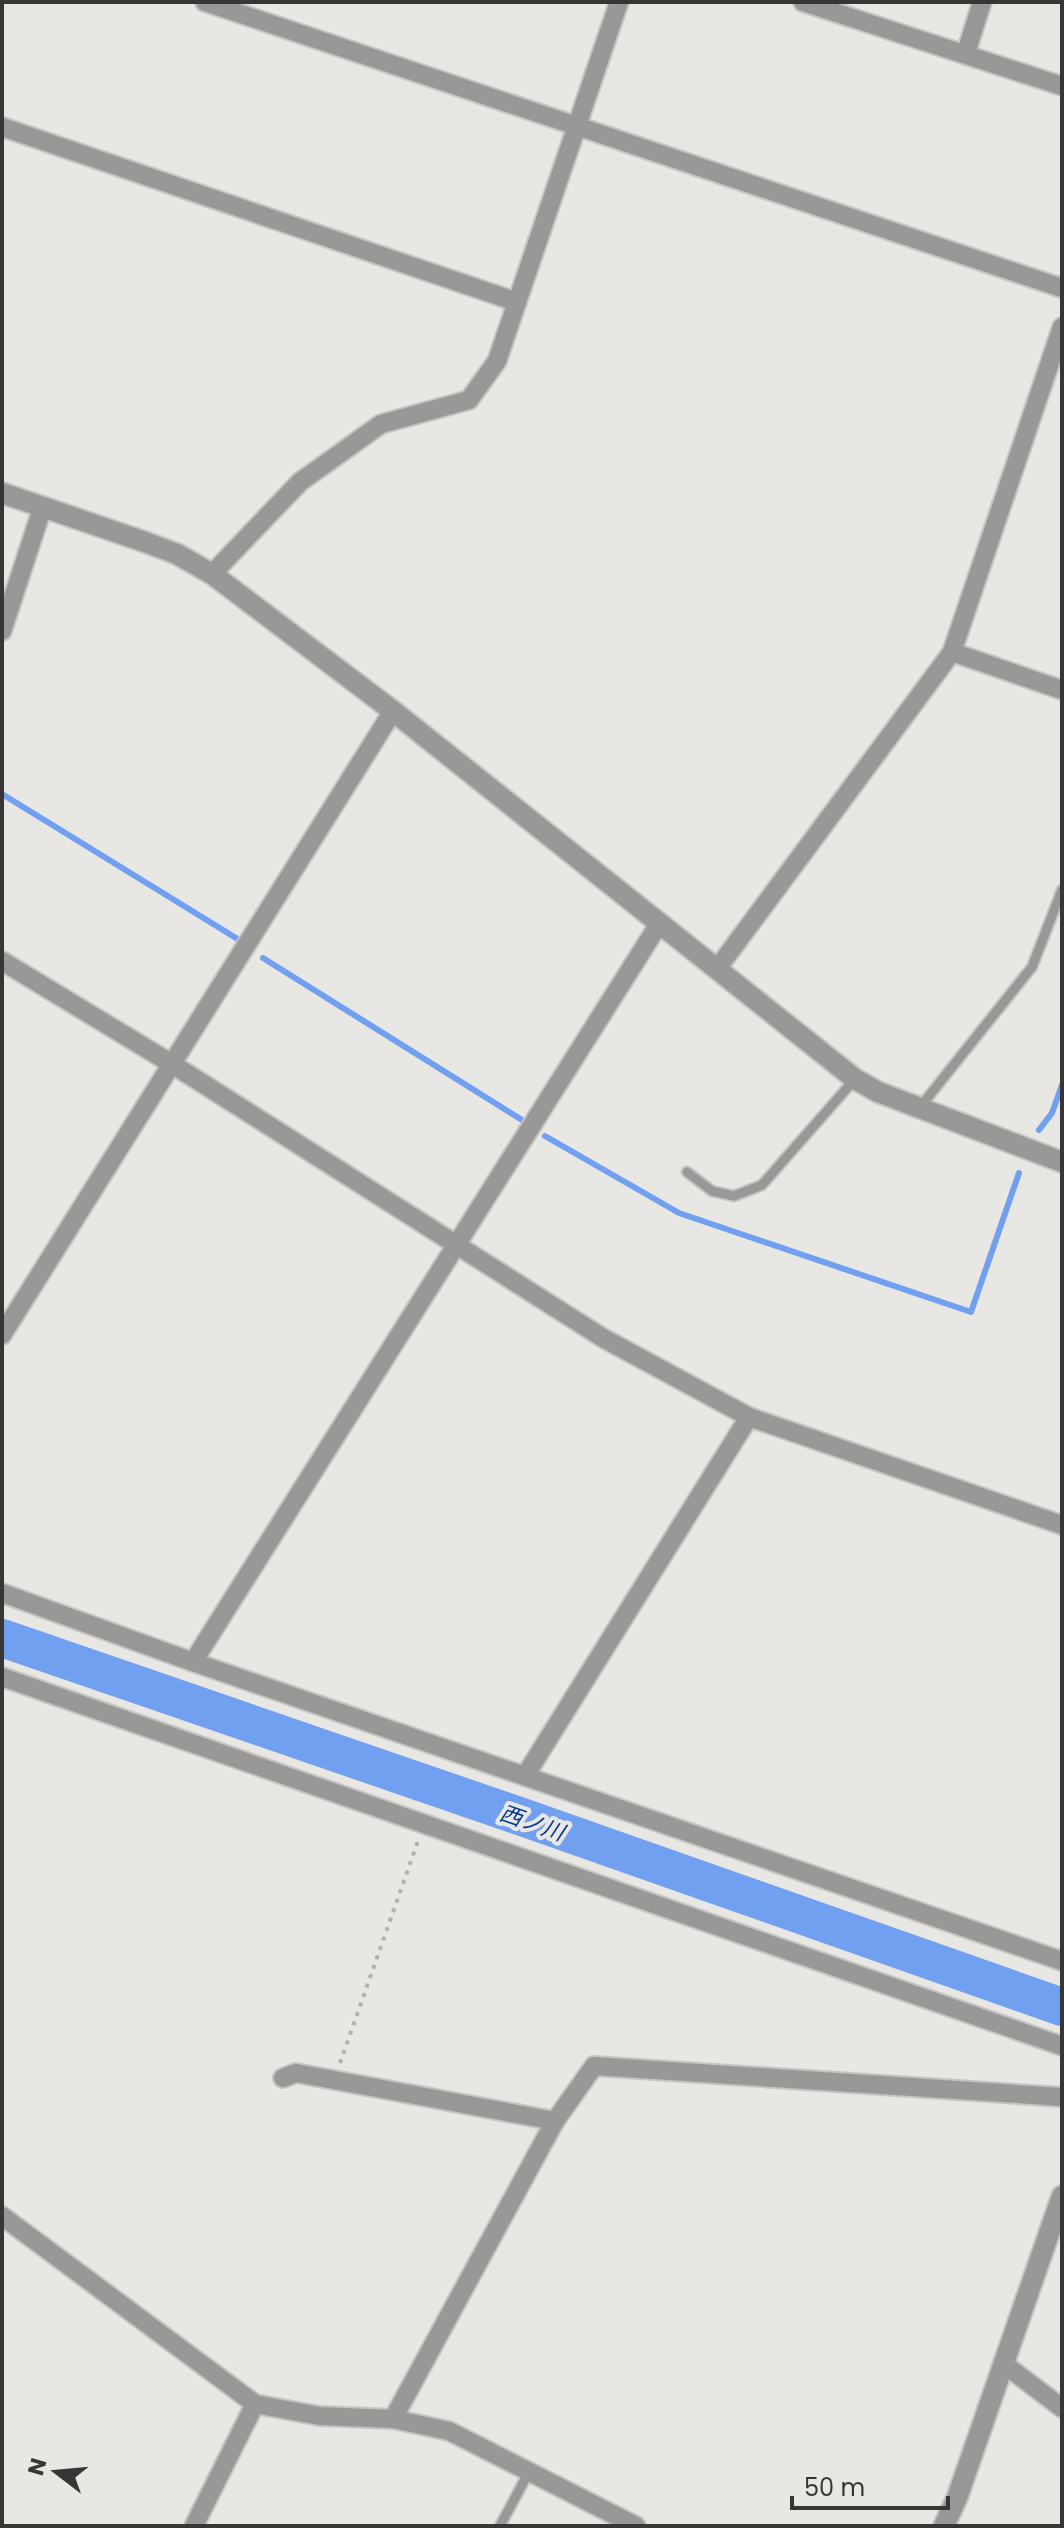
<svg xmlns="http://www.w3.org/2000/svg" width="1064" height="2528" viewBox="0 0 1064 2528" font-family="Poppins,'Noto Sans JP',sans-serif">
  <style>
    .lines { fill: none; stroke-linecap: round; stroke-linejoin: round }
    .stream { stroke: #72a0f1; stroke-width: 6 }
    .river { stroke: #72a0f1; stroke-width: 38 }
    .service-casing { stroke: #c5c4c0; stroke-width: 13 }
    .minor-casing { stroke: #c5c4c0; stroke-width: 22 }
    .tertiary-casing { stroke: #c5c4c0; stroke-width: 24 }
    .path { stroke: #b2b1ae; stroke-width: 4; stroke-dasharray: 4 6; stroke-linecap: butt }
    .service { stroke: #999897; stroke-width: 9 }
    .minor { stroke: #999897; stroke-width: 18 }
    .tertiary { stroke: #999897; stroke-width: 20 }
    .labels { text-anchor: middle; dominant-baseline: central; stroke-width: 8; stroke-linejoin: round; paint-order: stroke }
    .water-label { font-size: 22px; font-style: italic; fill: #023692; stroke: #e8e7e3 }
  </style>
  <rect width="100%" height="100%" fill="#e8e7e3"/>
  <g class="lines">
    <!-- stream -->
    <g class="stream">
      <path d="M2 794 236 938"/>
      <path d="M263 958 522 1120"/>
      <path d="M1039 1130 1052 1113 1062 1085"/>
      <path d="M545 1136 679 1213 971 1312 1019 1173"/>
    </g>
    <!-- river -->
    <path class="river" d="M2 1638 525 1818 1062 2007"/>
    <defs>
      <g id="service">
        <path d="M921 1106 1032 967 1062 890"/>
        <path d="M687 1172 712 1191 734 1196 762 1185 855 1079"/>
        <path d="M500 2526 529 2472"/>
      </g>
      <g id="minor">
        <path d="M205 2 1062 288"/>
        <path d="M803 2 1062 86"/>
        <path d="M966 53 982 2"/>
        <path d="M2 127 517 302"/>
        <path d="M212 574 300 482 381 424 469 400 497 361 619 2"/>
        <path d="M2 631 43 506"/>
        <path d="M952 652 1062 690"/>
        <path d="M2 961 172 1064 603 1338 749 1417 1062 1525"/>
        <path d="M717 969 952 652 1062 327"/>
        <path d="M2 1335 393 711"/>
        <path d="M2 1593 193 1662 1062 1961"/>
        <path d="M193 1662 659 924"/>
        <path d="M2 1677 1062 2046"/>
        <path d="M525 1776 749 1417"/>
        <path d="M283 2078 296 2073 555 2121"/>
        <path d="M2 2216 255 2404 320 2416 393 2419 449 2431 636 2526"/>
        <path d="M1004 2364 1062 2408"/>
        <path d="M393 2419 555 2121 594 2066 1062 2097"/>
        <path d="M194 2526 255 2404"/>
      </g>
      <g id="tertiary">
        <path d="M2 493 145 542 177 554 212 574 393 711 855 1079 878 1092 1062 1162"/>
        <path d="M944 2526 957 2498 1062 2196"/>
      </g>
    </defs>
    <!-- service casing -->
    <use href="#service" class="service-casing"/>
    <!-- minor casing -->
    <use href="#minor" class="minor-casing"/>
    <!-- tertiary casing -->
    <use href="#tertiary" class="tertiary-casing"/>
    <!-- path -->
    <path class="path" d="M340 2063 418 1841"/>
    <!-- service -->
    <use href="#service" class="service"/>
    <!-- minor -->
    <use href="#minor" class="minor"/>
    <!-- tertiary -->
    <use href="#tertiary" class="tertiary"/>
  </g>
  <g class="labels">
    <!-- water labels -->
    <g class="water-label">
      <text transform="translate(532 1823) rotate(19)">西ノ川</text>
    </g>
  </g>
  <!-- border -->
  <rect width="1064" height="2528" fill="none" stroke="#373635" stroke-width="8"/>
  <!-- north arrow -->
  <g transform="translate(56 2472) rotate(286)" stroke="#e8e7e3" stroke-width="6" paint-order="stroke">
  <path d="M0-6L14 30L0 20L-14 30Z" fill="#373635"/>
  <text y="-12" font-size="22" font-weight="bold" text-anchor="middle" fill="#373635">N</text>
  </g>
  <!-- scale -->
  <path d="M792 2496v12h156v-12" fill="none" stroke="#373635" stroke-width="4"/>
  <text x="804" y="2496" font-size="24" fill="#373635" stroke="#e8e7e3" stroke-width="6" paint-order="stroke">50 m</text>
</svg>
